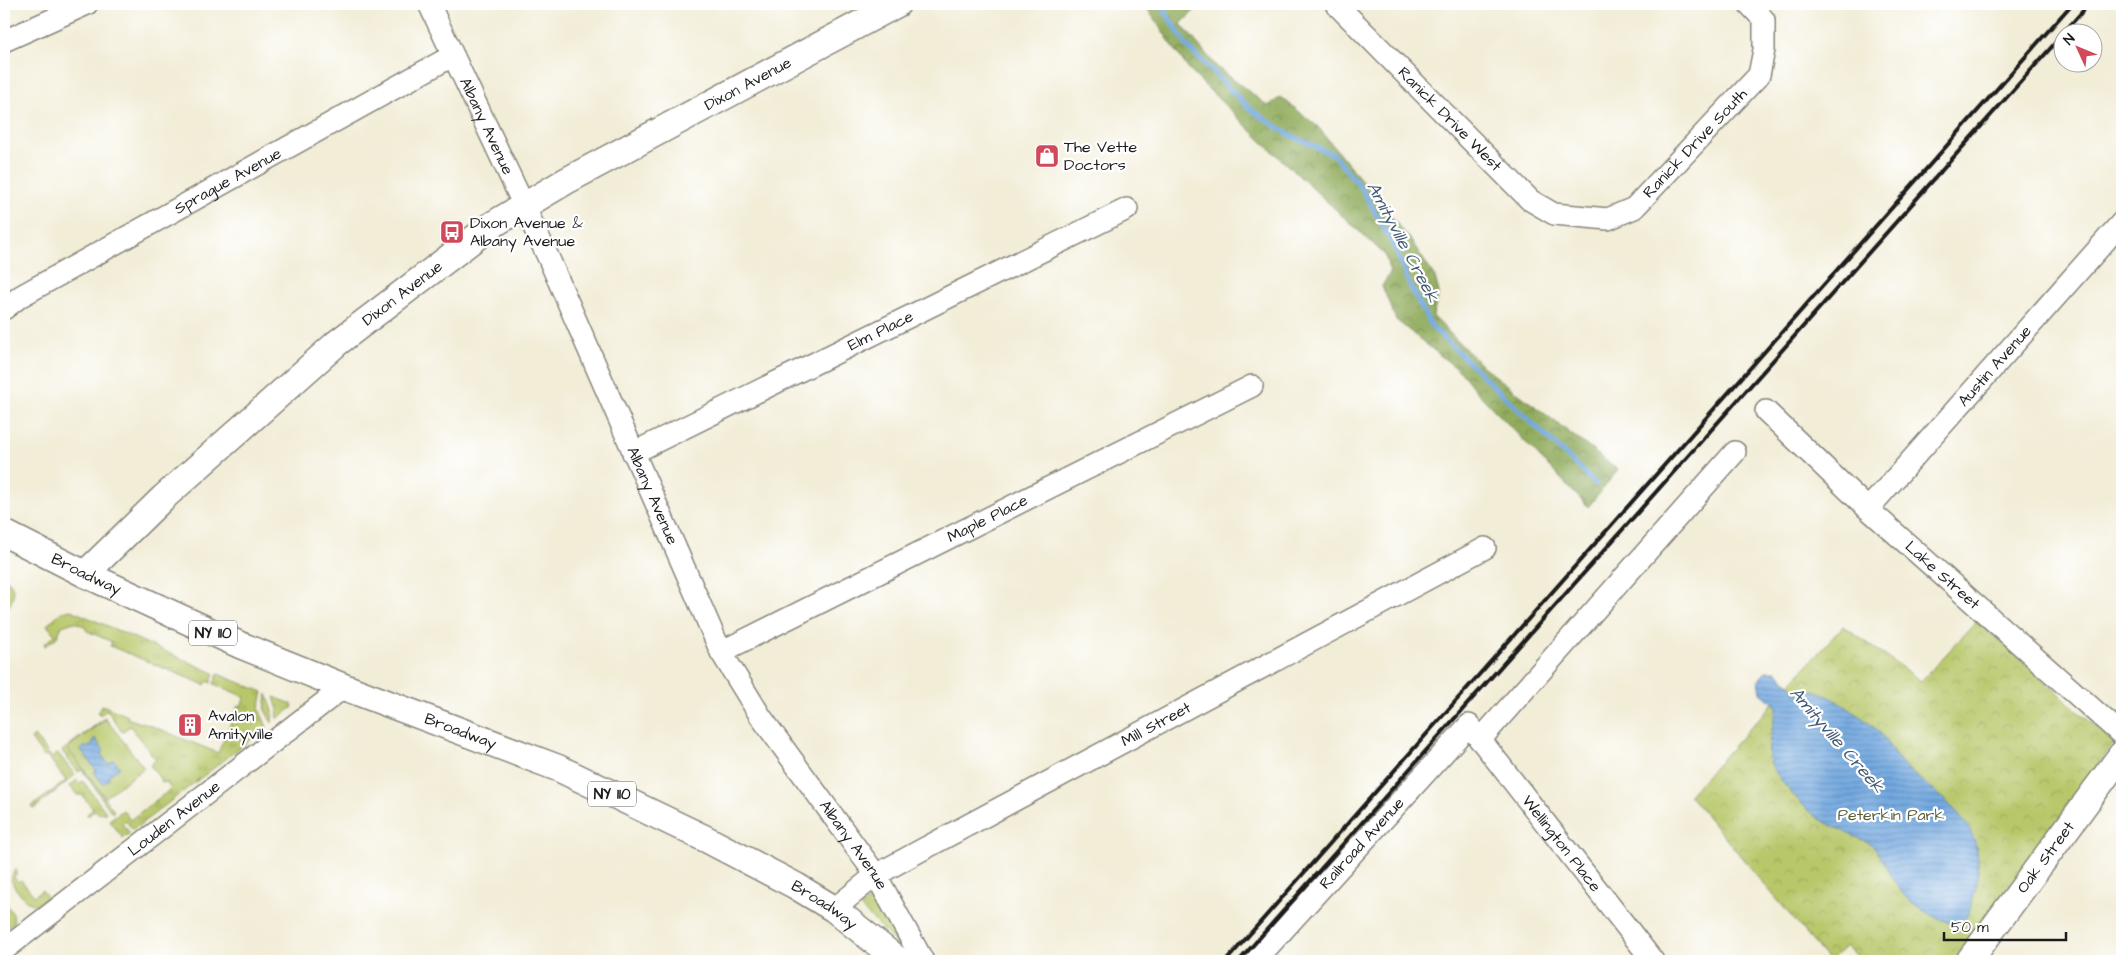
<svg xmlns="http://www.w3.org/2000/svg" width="2126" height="965" viewBox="0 0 2126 965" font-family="'Architects Daughter',sans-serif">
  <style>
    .grass { fill: url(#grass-tufts); stroke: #6a7242 }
    .forest { fill: url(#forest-crowns); stroke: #56643c }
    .park { fill: url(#park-crowns); stroke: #6a7242 }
    .pitch { fill: #b7c769; stroke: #6a7242 }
    .water { fill: url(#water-rules); stroke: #47627e }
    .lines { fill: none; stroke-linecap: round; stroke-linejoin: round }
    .stream { stroke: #72a8e0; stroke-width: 5 }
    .minor-casing { stroke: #87847a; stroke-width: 24 }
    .major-casing { stroke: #87847a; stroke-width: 29 }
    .minor { stroke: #fff; stroke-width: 21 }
    .major { stroke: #fff; stroke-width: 26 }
    .rail { stroke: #1c1c1c; stroke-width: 4 }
    .labels { text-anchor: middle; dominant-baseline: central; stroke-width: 4.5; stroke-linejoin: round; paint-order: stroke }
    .shield { fill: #fff; stroke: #606060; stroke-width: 1 }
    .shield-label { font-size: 15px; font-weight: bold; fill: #1c1c1c }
    .street-label { font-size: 16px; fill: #1c1c1c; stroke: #fff }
    .poi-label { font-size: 16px; fill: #1c1c1c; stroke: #fff; text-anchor: start }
    .park-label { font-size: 16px; fill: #5a603b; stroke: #fff }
    .water-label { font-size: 18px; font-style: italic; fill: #435b74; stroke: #fff }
  </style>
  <defs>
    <pattern id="grass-tufts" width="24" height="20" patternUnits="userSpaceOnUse" patternTransform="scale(1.25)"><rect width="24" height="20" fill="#b7c769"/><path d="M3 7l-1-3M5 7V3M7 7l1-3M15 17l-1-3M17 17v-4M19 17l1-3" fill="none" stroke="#9daa5a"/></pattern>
    <pattern id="forest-crowns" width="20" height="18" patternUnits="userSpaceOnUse" patternTransform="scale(1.25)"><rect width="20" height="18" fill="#91ac5d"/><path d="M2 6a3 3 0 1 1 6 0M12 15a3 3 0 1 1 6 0" fill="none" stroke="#768b4c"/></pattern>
    <pattern id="park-crowns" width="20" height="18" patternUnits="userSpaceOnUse" patternTransform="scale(1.25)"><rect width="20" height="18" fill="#b7c769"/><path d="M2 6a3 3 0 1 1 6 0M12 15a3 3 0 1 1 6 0" fill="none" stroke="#9daa5a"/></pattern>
    <pattern id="water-rules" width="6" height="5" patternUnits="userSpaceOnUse" patternTransform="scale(1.25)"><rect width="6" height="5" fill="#72a8e0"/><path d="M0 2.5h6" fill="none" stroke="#5d88b5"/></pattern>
  </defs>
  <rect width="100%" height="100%" fill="#fff"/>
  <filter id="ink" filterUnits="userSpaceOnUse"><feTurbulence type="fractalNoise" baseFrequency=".02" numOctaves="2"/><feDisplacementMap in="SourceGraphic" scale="10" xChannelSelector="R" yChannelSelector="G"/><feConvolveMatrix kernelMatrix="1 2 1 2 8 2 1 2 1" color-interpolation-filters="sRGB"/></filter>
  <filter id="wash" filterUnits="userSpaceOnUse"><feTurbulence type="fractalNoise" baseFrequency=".0096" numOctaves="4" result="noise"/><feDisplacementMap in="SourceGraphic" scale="20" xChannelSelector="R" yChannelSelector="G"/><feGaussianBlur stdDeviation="1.12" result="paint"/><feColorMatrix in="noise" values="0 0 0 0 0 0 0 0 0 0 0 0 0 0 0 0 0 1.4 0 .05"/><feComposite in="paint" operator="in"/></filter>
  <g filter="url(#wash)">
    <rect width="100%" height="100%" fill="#f2edd7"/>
    <!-- grass -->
    <g class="grass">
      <path d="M4 578C19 587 14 602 4 612Z"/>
      <path d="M71 610 214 673 211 683 207 681 205 685 110 646 112 642 87 631 84 626 74 622 62 626 57 637 45 646 44 644 55 635 47 625 61 612Z"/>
      <path d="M218 674 263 692 259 709 267 727 133 830 126 821 122 824 130 833 123 838 109 820 123 810 130 820 171 789 166 782 163 783 150 765 156 760 130 726 122 732 107 710 100 715 98 713 102 705 128 716 127 718 141 723 142 722 218 753 238 706H241L245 697 214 684Z"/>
      <path d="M267 694 273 711 272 723 265 710Z"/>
      <path d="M274 697 292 704 293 707 277 719 278 710Z"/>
      <path d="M106 717 68 749 114 811 112 813 82 770 78 772 62 751Z"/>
      <path d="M34 736 52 758 58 753 75 775 34 809 32 806 66 781 47 755 44 757 31 739Z"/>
      <path d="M77 780 80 783 83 781 106 812 105 814 103 812 99 814 95 810 88 816 87 814 93 809 82 795H77L70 786Z"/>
      <path d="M15 870H17L16 871 17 873 14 877 18 882 21 880 34 896 42 890 47 897 36 905C27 904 15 890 12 882 10 877 13 873 15 870Z"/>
      <path d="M880 891 914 961 860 907Z"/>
      <path d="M4 901 13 914 14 922 4 930Z"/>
    </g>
    <!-- forest -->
    <path class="forest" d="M1144 4H1201L1181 24 1218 68 1268 106 1281 97 1318 127 1412 242 1435 277 1439 292 1433 316 1480 364 1618 470 1588 507 1476 391 1461 372 1396 320 1382 286 1390 273 1385 255 1272 151 1189 70Z"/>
    <!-- park -->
    <path class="park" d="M1977 621 2114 743 1959 961H1863L1846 946 1829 961 1689 795 1843 626 1921 681Z"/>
    <!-- pitch -->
    <path class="pitch" d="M106 719 144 768 105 797 67 748Z"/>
    <!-- water -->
    <g class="water">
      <path d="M1766 671H1776L1794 688 1795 693C1801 693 1808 691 1814 691 1829 693 1869 721 1880 733 1889 744 1895 758 1905 767 1954 809 1994 828 1972 902 1968 915 1967 923 1950 922 1935 920 1909 903 1900 890 1891 877 1885 861 1875 848 1869 840 1857 839 1849 834 1837 828 1823 822 1813 814 1799 803 1777 778 1770 762 1765 750 1775 719 1777 706L1761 693 1759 680Z"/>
      <path d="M95 738 104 751 101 754 108 764 114 760 120 767 108 776 110 778 103 784 94 772 96 770 81 750 85 746 87 748 93 744 92 741Z"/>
    </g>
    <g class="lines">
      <!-- stream -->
      <path class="stream" d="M1160 4 1187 46 1250 109 1288 134 1334 155 1362 189 1396 250 1408 282 1431 326 1596 484"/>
    </g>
  </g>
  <g filter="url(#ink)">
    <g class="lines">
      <defs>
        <g id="minor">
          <path id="s1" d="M429 4 549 259 721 652 761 717 876 875 923 961"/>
          <path id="s2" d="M1336 4 1530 200 1554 214 1608 219 1634 208 1759 75 1764 50V20L1749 4"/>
          <path d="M4 41 87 4"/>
          <path id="s3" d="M4 309 21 296 452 56"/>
          <path id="s4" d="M1766 411 1868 509 2122 735"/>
          <path id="s5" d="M633 453 1127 209"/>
          <path id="s6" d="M1868 509 2122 222"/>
          <path id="s7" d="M721 652 1252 386"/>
          <path d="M1480 740 1735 452"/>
          <path id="s8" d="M834 909 876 875 916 853 1485 548"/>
          <path id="s9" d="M4 950 344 687"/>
          <path id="s10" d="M1255 961 1469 725 1653 961"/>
        </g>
        <g id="major">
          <path id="s11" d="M4 533 85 574 240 645 344 687 558 768 706 839 796 886 834 909 899 961"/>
          <path id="s12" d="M85 574 163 498 337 343 492 225 566 181 897 4"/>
          <path id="s13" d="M1969 961 2122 754"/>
        </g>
      </defs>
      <!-- minor casing -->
      <use href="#minor" class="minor-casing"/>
      <!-- major casing -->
      <use href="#major" class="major-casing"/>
      <!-- minor -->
      <use href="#minor" class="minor"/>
      <!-- major -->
      <use href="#major" class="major"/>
      <!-- rail -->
      <g class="rail">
        <path d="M2064 32 2089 4"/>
        <path d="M1226 961 2072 4"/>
        <path d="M1239 961 2064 33"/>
      </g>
    </g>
  </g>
  <!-- icons -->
  <defs>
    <symbol id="shop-square" viewBox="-11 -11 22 22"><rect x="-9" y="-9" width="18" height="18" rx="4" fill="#d1495b" stroke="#fff"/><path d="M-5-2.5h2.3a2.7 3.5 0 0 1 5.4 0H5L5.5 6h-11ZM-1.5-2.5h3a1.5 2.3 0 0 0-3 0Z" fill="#fff"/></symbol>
    <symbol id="bus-square" viewBox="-11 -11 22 22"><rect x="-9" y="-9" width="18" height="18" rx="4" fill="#d1495b" stroke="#fff"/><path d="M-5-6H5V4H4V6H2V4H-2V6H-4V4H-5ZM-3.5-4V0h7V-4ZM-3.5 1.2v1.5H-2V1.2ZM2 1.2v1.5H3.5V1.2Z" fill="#fff"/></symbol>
    <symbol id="building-square" viewBox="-11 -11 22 22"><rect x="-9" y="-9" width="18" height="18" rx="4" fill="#d1495b" stroke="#fff"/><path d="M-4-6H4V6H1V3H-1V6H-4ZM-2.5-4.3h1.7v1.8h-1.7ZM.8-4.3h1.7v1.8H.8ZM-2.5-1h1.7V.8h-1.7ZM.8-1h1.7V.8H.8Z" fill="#fff"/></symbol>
  </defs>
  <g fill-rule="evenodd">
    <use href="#shop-square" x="1033" y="142" width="28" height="28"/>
    <use href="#bus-square" x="438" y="218" width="28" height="28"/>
    <use href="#building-square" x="176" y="711" width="28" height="28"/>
  </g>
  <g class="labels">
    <!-- shield labels -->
    <g class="shield">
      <rect x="189" y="620.5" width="48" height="25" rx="4"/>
      <rect x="588" y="781.5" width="48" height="25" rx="4"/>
    </g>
    <g class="shield-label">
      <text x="213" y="633">NY 110</text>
      <text x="612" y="794">NY 110</text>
    </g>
    <!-- street labels -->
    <g class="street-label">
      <text stroke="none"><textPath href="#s12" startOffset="829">Dixon Avenue</textPath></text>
      <text stroke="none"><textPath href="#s2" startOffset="162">Ranick Drive West</textPath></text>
      <text stroke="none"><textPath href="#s1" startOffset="135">Albany Avenue</textPath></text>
      <text stroke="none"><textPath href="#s2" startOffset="475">Ranick Drive South</textPath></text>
      <text stroke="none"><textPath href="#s3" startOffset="258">Sprague Avenue</textPath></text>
      <text stroke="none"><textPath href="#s12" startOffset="424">Dixon Avenue</textPath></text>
      <text stroke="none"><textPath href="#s5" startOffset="276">Elm Place</textPath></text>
      <text stroke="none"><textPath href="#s6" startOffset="191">Austin Avenue</textPath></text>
      <text stroke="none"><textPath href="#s1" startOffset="540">Albany Avenue</textPath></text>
      <text stroke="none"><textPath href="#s7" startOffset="298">Maple Place</textPath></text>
      <text stroke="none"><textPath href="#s11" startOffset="92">Broadway</textPath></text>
      <text stroke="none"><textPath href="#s4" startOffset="241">Lake Street</textPath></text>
      <text stroke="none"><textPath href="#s8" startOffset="372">Mill Street</textPath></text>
      <text stroke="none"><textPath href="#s11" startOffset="498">Broadway</textPath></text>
      <text stroke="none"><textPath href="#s9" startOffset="215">Louden Avenue</textPath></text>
      <text stroke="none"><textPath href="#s10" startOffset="159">Railroad Avenue</textPath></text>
      <text stroke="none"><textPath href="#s10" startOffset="469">Wellington Place</textPath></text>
      <text stroke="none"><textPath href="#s1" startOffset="945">Albany Avenue</textPath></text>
      <text stroke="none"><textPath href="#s13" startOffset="129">Oak Street</textPath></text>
      <text stroke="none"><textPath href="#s11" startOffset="902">Broadway</textPath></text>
    </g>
    <!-- poi labels -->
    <g class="poi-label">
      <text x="1064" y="147">The Vette<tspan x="1064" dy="18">Doctors</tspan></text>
      <text x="470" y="223">Dixon Avenue &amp;<tspan x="470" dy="18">Albany Avenue</tspan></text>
      <text x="208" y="716">Avalon<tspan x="208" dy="18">Amityville</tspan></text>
    </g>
    <!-- park labels -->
    <g class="park-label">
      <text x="1891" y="815">Peterkin Park</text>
    </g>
    <!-- water labels -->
    <g class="water-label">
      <text transform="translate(1403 242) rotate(62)">Amityville Creek</text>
      <text transform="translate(1837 740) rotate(49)">Amityville Creek</text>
    </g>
  </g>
  <!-- margin -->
  <rect width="2126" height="965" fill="none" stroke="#fff" stroke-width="20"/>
  <!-- north arrow -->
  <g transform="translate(2078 48) rotate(314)"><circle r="24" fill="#ffffff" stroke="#a4a4a4"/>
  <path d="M0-4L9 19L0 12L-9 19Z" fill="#d1495b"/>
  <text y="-8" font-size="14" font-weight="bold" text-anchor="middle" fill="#1c1c1c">N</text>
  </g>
  <!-- scale -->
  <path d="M1944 932v8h122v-8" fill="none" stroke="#1c1c1c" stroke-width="2.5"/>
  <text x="1951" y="932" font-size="15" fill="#1c1c1c" stroke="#ffffff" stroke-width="4" paint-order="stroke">50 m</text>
</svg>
